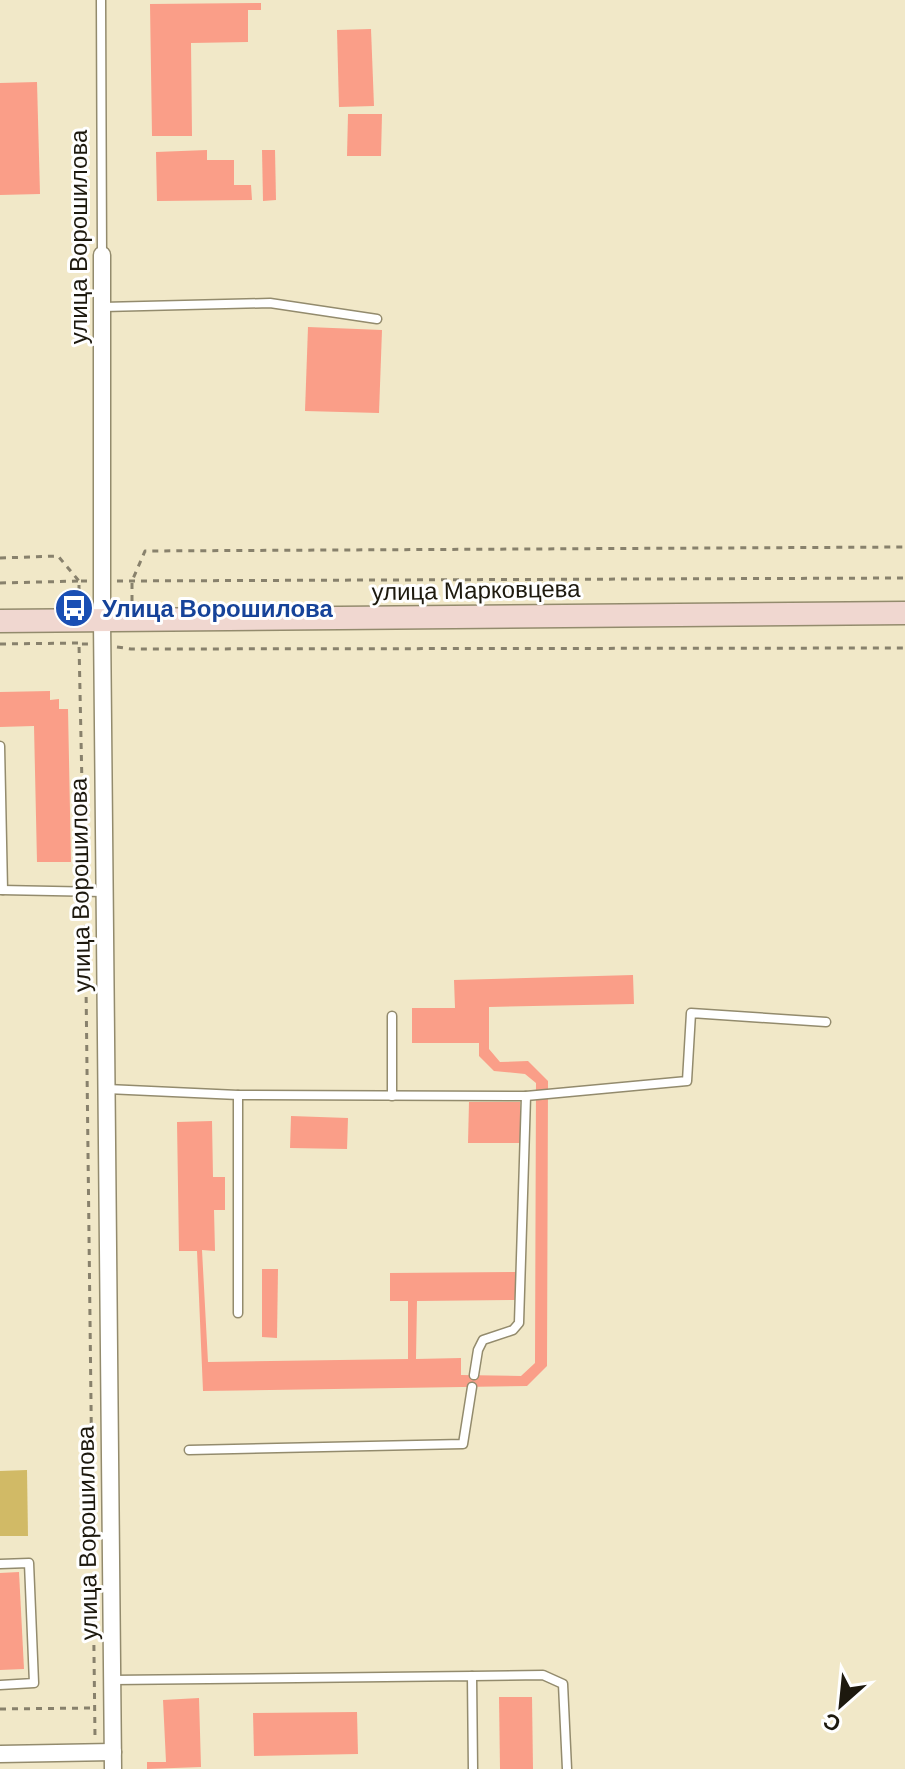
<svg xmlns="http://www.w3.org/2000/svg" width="905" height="1769" viewBox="0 0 905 1769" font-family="'DM Sans',sans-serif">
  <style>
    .green { fill: #d1ba66 }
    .building { fill: #fa9e88 }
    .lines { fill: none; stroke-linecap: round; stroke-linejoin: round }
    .service-casing { stroke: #938b6d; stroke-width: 11 }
    .minor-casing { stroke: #938b6d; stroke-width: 19 }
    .secondary-casing { stroke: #938b6d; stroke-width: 25 }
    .path { stroke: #88816c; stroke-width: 3; stroke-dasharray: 6 6; stroke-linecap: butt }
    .service { stroke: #fff; stroke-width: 8 }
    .minor { stroke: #fff; stroke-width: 16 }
    .secondary { stroke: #f0d7d0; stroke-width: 22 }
    .labels { text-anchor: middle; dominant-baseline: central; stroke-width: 6; stroke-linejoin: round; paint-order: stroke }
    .street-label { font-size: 24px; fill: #1d190e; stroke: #fff }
    .transit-label { font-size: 24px; font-weight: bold; fill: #164399; stroke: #fff; text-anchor: start }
  </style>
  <rect width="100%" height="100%" fill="#f1e8c8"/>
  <!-- green -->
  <path class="green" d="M27 1470 28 1536H0V1471Z"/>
  <!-- building -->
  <g class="building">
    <path d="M261 3V10H248V42L191 43 192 136H152L150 4Z"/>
    <path d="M371 29 374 106 339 107 337 30Z"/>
    <path d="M37 82 40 194 0 195V83Z"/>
    <path d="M348 114H382L381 156H347Z"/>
    <path d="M207 150V160H234V185H251L252 200 157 201 156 152Z"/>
    <path d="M262 150H275L276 200 263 201Z"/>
    <path d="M308 327 382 330 379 413 305 411Z"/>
    <path d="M50 691V700L59 699V709H68L71 862H37L34 726 0 727V692Z"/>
    <path d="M633 975 634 1004 489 1007V1049L500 1062 528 1061 548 1081 547 1366 527 1386 203 1391 197 1251H179L177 1122 212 1121 213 1177H225V1210H214L215 1251 202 1250 208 1362 408 1359V1301H390V1273L516 1272 517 1300 417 1301 416 1359 461 1358V1375L521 1376 535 1363 536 1083 525 1074 494 1071 479 1056V1043H412V1008H455L454 980Z"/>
    <path d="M469 1102H520V1143H468Z"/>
    <path d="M291 1116 348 1118 347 1149 290 1148Z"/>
    <path d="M262 1269H278L277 1338 262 1337Z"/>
    <path d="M19 1572 24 1669 0 1670V1573Z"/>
    <path d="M499 1697H532L533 1769H500Z"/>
    <path d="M199 1698 201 1767 147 1769V1762H166L163 1700Z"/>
    <path d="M357 1712 358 1754 254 1756 253 1713Z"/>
  </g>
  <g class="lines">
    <defs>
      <g id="service">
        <path d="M101 0 102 255"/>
        <path d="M103 307 270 303 377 319"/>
        <path d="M0 746 3 890"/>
        <path d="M1 890 104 892"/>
        <path d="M107 1089 238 1095 526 1096 519 1323 513 1330 483 1340 478 1350 474 1375"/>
        <path d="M392 1096V1016"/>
        <path d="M526 1096 687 1081 691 1013 826 1022"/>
        <path d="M238 1313V1095"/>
        <path d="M189 1450 463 1444 472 1387"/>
        <path d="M0 1564 29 1563 34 1683 0 1685"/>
        <path d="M472 1676 543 1675 563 1684 567 1769"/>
        <path d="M112 1680 472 1676 473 1769"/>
      </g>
      <g id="minor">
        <path d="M102 255V620L113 1769"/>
        <path d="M0 1754 113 1752"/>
      </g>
      <path id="secondary" d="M0 621 905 613"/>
    </defs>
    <!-- service casing -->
    <use href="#service" class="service-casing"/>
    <!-- minor casing -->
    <use href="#minor" class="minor-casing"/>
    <!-- secondary casing -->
    <use href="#secondary" class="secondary-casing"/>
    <!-- path -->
    <g class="path">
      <path d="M0 558 58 556 79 581"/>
      <path d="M117 581 905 578"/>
      <path d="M0 583 79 581"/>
      <path d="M132 601V581L145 551 905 547"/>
      <path d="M79 603V581H89"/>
      <path d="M0 644 79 643"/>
      <path d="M117 647 131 649 905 648"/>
      <path d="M84 881 79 644H90"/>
      <path d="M85 901 95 1737"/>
      <path d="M0 1709 94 1708"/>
    </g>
    <!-- service -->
    <use href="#service" class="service"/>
    <!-- minor -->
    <use href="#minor" class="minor"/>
    <!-- secondary -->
    <use href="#secondary" class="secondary"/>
  </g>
  <!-- icons -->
  <defs>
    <symbol id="bus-disc" viewBox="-11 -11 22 22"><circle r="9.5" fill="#1a4fb4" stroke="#fff"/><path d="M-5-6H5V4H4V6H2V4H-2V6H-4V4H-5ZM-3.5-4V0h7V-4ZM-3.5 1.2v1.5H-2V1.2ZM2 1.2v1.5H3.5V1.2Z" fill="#fff"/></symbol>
  </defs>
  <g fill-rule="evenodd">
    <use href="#bus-disc" x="52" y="586" width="44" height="44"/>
  </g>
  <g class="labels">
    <!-- street labels -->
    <g class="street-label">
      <text transform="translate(78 237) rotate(-90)">улица Ворошилова</text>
      <text transform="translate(476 590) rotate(-1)">улица Марковцева</text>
      <text transform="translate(80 885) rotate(-91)">улица Ворошилова</text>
      <text transform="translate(87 1533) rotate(-91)">улица Ворошилова</text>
    </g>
    <!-- transit labels -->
    <g class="transit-label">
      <text x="102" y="608">Улица Ворошилова</text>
    </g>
  </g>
  <!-- north arrow -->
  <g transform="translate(841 1705) rotate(207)" stroke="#ffffff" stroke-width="6" paint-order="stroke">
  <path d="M0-6L14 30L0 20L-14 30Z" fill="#1d190e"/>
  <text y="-12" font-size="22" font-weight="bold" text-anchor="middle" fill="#1d190e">С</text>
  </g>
</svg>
